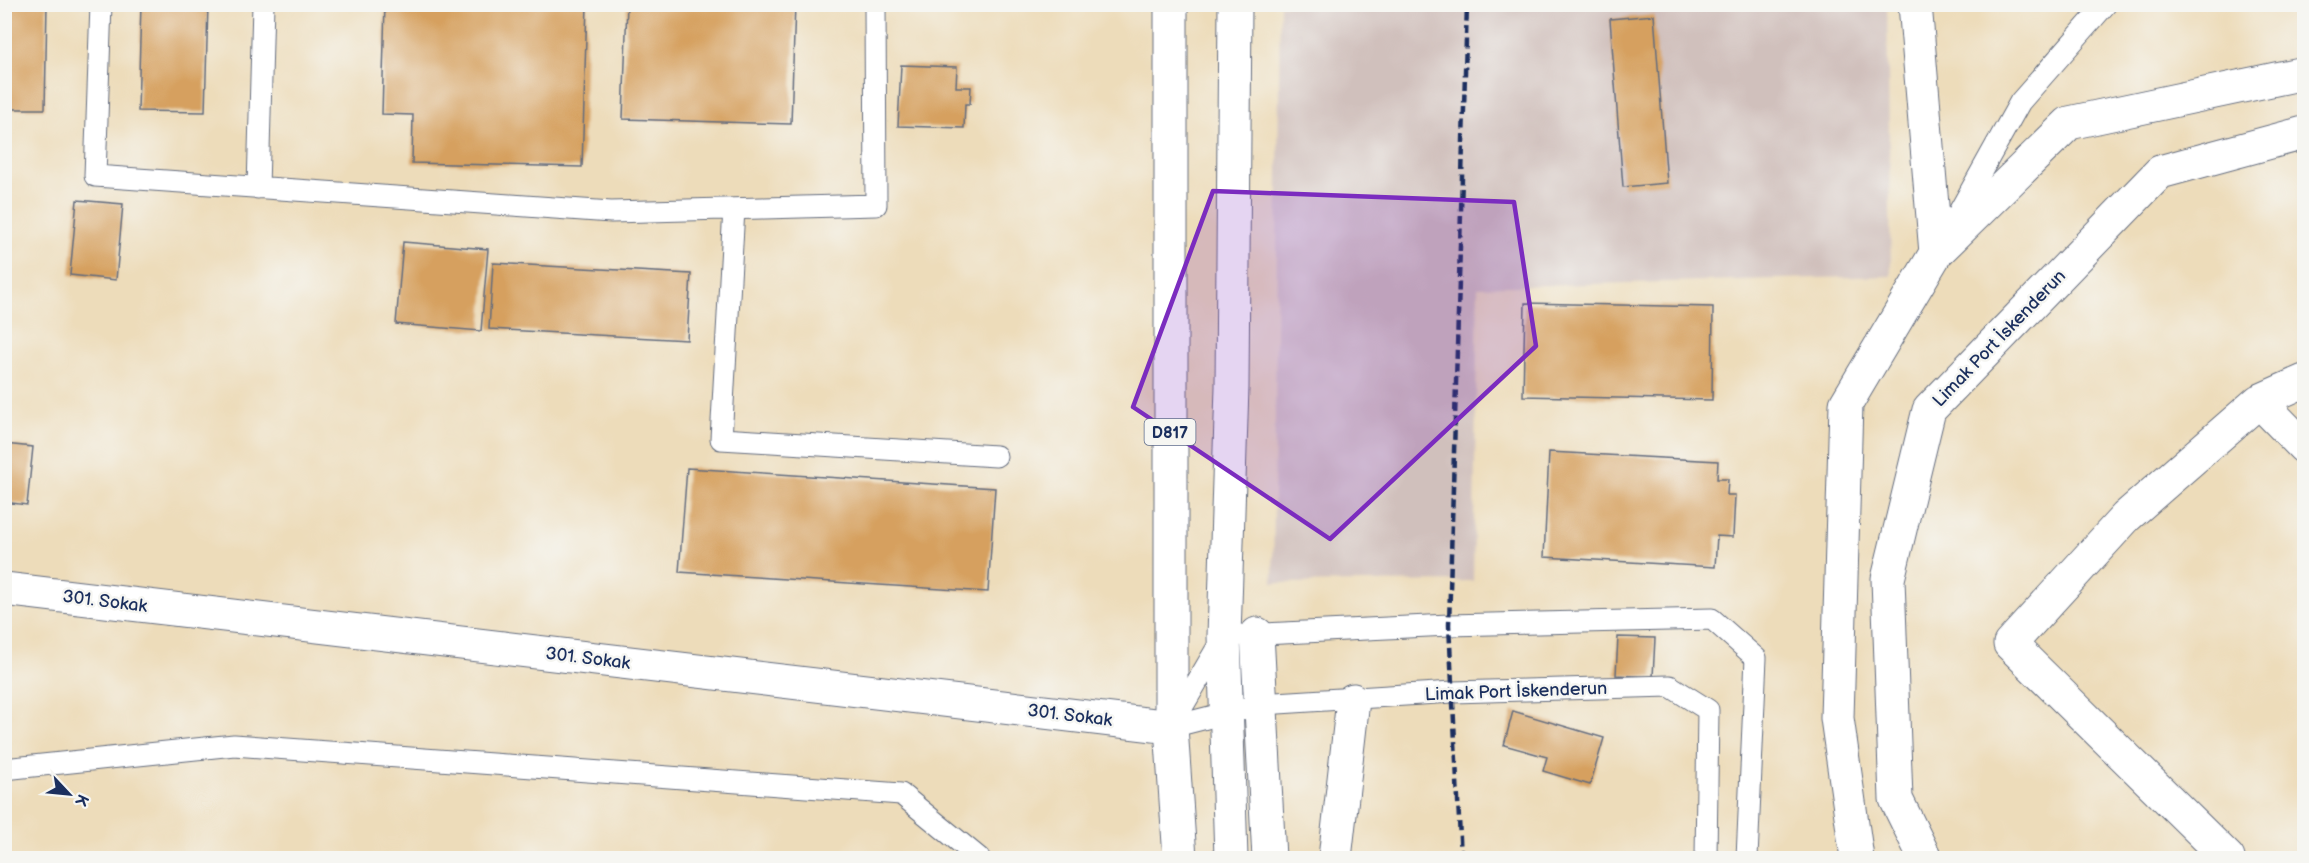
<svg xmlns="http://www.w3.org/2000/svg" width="2309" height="863" font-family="'Balsamiq Sans',sans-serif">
<rect width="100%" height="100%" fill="#f6f6f2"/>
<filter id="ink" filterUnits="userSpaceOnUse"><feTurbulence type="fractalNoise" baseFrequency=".0167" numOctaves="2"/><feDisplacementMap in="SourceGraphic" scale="12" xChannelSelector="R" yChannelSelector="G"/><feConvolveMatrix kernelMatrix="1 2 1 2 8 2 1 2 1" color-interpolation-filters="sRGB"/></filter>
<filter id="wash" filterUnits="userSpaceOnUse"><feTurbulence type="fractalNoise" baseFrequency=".008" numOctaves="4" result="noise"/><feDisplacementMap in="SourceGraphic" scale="24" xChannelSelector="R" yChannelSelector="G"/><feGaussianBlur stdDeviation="1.35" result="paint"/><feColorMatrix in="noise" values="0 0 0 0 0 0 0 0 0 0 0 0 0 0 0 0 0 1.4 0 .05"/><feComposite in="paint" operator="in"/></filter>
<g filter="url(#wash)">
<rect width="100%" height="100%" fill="#eddcba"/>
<path fill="#d0c0bc" d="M1280,5h607l4,271 -413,11 -5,294 -200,2z"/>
<g id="blocks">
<path fill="#d6a05e" d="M4,4h43l-2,105h-41z
M141,4h67l-3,108 -67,-1z
M385,4h202l-5,163 -170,-4 1,-48 -31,-1z
M627,4h168l-4,120 -168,-5z
M1654,15l13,168 -44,4 -13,-168z
M901,65l56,2 -1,20h15l-1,17h-5l-1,24 -66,-2z
M77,200l46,4 -7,76 -46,-5z
M403,242l85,7 -7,82 -85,-7z
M493,263l198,11 -4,66 -198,-11z
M1525,303l188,4 -1,93 -189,-4z
M4,444l29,3 -6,58 -23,-3z
M1549,452l169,9 -1,18h11l-1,16h8l-2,42 -16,-1 -2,31 -171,-10z
M687,468l308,20 -7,104 -309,-20z
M1618,637l37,1 -2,39 -37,-2z
M1513,711l91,27 -14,47 -47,-14 4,-14 -43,-12z"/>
</g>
</g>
<g filter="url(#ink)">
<use href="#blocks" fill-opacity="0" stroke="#646c7e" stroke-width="1.5"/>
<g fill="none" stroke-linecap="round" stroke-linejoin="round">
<g stroke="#646c7e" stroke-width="23">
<path id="service" d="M101,4l-6,172 516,36 265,-7 -1,-201
M258,188l5,-184
M734,209l-13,230 275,17
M1951,226l69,-124 86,-98
M1173,723l51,-87 225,-11 263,-6 44,39 -9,200
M1171,727l90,-23 192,-12 217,-6 38,24 -2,148
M4,769l230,-24 667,49 78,64"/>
</g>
<g stroke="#646c7e" stroke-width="35">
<path id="minor" d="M1257,634l12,224
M1335,858l18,-158"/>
</g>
<g stroke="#646c7e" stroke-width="35">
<path id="tertiary" d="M1936,253l133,-130 235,-50
M2304,381l-45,20 45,46
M4,589l1167,138
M1857,858l-20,-140 9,-314 90,-151 -21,-249
M1925,858l-29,-59 -8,-220 41,-169 231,-238 144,-39
M2228,858l-218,-214 116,-127 133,-116"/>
</g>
<g stroke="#646c7e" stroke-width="35">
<path id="trunk" d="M1171,4v723l9,131
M1231,858l-7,-222 8,-249 3,-383"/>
</g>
<use href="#service" stroke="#fff" stroke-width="21"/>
<use href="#minor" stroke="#fff" stroke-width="33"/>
<use href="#tertiary" stroke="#fff" stroke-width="33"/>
<use href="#trunk" stroke="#fff" stroke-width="33"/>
<path stroke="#1b2f5e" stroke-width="4.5" stroke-dasharray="9 4.5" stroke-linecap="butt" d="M1461,858l-12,-233 18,-621"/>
</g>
</g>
<path fill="#7b2cbf" fill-opacity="0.2" stroke="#7b2cbf" stroke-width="4.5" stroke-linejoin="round" d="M1213,191l301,11 22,144 -206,193 -197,-132z"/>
<g text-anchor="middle" stroke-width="5" stroke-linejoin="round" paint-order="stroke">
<rect fill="#f6f6f2" stroke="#5d6b8a" stroke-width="1.5" x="1144.5" y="419" width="51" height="26" rx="4.5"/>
<g font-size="16" font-weight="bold" fill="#1b2f5e">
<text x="1170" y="438">D817</text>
</g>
<g font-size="18" fill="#1b2f5e" stroke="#f6f6f2">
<text transform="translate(1999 338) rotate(-46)" y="6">Limak Port İskenderun</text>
<text transform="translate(105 601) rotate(7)" y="6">301. Sokak</text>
<text transform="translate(588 658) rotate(7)" y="6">301. Sokak</text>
<text transform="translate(1516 691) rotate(-2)" y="6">Limak Port İskenderun</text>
<text transform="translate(1070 715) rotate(7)" y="6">301. Sokak</text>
</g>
</g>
<rect width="2309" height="863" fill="none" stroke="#f6f6f2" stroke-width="24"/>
<g transform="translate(69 794) rotate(116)" stroke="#f6f6f2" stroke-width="4.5" paint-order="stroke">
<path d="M0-4.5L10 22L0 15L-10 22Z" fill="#1b2f5e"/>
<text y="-9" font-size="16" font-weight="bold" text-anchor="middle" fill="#1b2f5e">K</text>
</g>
</svg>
